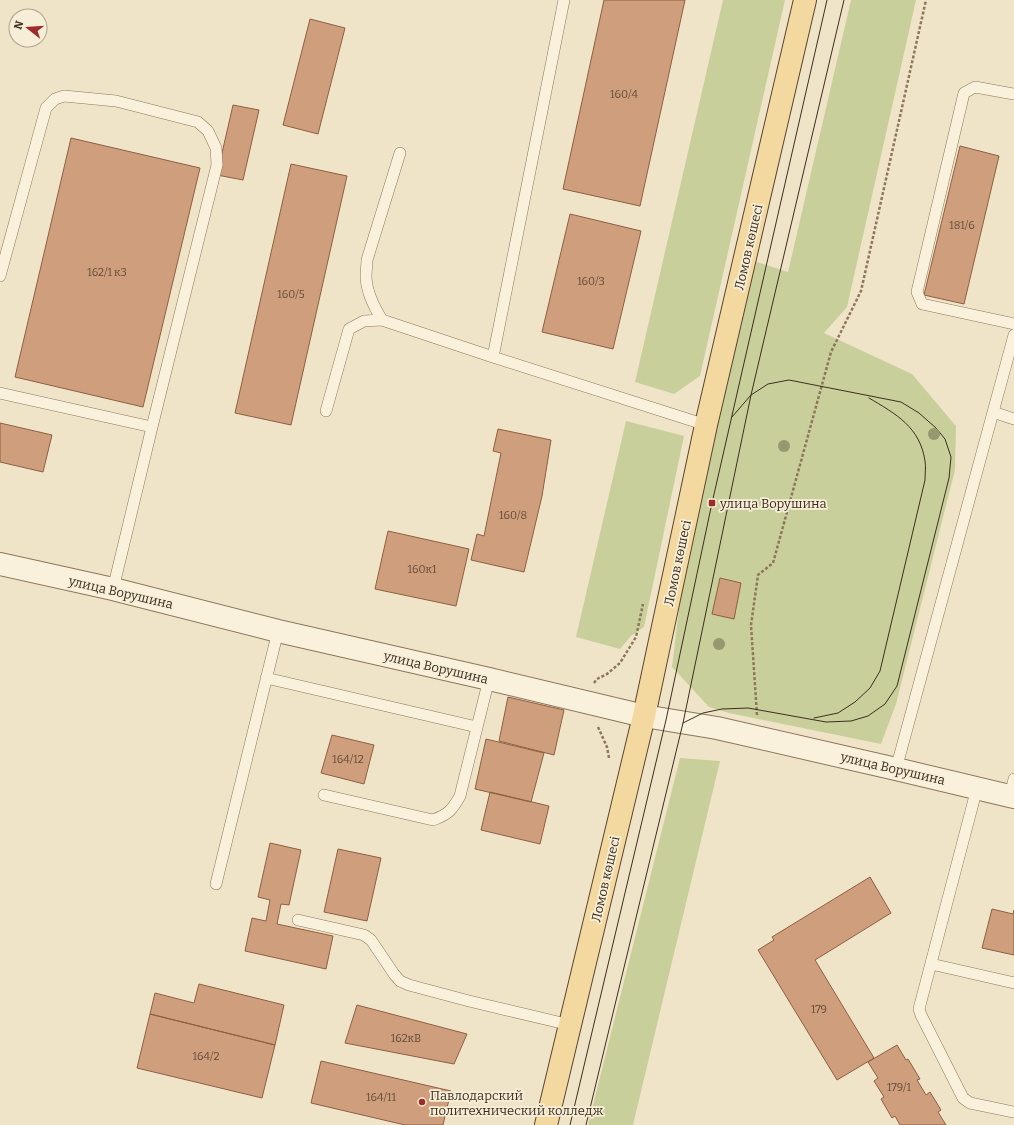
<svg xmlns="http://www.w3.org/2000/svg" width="1014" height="1125" font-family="Bitter,serif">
<rect width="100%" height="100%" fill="#f0e4c8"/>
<path fill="#c9cf9b" d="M723,0h62l-85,376 -26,18 -39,-12z
M851,0h65l-69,307 -23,26 88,41 44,52 -1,44 -59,234 -15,40 -152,-31 -20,-6 -37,-40 10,-83 4,-26 68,-297 34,11z
M626,421l58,15 -40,191 -13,9 -11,13 -44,-12z
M680,758l40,3 -87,364h-45z"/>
<path fill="#cf9f7d" stroke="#8d5f41" d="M604,0h81l-45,206 -77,-17z
M310,19l35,9 -27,106 -35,-9z
M233,105l26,5 -16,70 -26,-5z
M71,138l129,30 -57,239 -128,-30z
M960,146l39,10 -35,148 -40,-9z
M291,164l56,12 -56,249 -56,-12z
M570,214l71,17 -28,118 -71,-17z
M0,423l52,12 -9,37 -43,-10z
M498,429l53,11 -9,56 -18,76 -53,-12 6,-26 7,2 17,-83 -8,-2z
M388,531l81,18 -13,57 -81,-17z
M720,578l21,5 -7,36 -22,-5z
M508,697l56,13 -10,45 -55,-14z
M332,735l42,10 -10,39 -43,-11z
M486,739l58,14 -13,49 -56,-13z
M490,792l59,14 -9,38 -59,-14z
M270,843l31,7 -12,55 -8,-1 -4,20 56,12 -7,33 -81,-18 7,-33 14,3 4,-21 -12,-3z
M338,849l43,9 -14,63 -43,-9z
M870,877l21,36 -76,47 59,98 -37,22 -79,-130 16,-10 -2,-3z
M992,909l21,5 1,-4v45l-32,-7z
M199,984l85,21 -9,40 -125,-31 5,-21 39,10z
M357,1005l110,29 -13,30 -109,-21z
M150,1014l125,31 -13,53 -125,-30z
M897,1045l9,15 2,-1 12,20 -3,1 9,15 4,-3 11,18 -3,2 8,13h-46l-5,-9 -3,2 -11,-19 3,-2 -10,-16 4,-3 -10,-16z
M321,1061l130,30 -8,34h-38l-94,-22z"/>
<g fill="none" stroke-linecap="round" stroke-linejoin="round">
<g stroke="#8d765c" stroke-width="12">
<path id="service" d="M1014,94l-39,-7 -11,6 -47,199 5,12 92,20
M0,276l46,-168 9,-9 9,-3 52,5 82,21 10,9 8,17 1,17 -65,262 -152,-34
M382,320c-8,-13 -16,-28 -16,-44 0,-5 1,-11 1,-16l33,-107
M493,357l71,-357
M326,411l23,-82 15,-8 18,-1 111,37 213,68
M993,412l21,7
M113,589l39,-162
M266,678l211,49
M896,769l118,-434
M977,788l-58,221 2,6 42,83 7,5 44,9
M324,795l109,25c16,-6 19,-10 27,-24l29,-117
M1010,796l4,-17
M216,884l62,-253
M298,920l66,15 7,5 23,34 6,7 9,4 60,16 101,24
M931,964l83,19"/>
</g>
<g stroke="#8d765c" stroke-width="24">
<path id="tertiary" d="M0,564l113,25 165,42 211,48 155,37 73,12 179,41 118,28"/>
</g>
<g stroke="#5b4430" stroke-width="24">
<path id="primary" d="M546,1125l98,-409 62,-291 99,-425"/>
</g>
<path stroke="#8d765c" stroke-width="2.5" stroke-dasharray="3 2" stroke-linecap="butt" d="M594,683l3,-4 10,-5 13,-11 16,-26 7,-33
M757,715l-6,-90 7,-50 15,-12 58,-211 30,-61 65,-291
M598,727l9,20 2,11"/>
<use href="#service" stroke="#faf1dc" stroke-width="11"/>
<use href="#tertiary" stroke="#faf1dc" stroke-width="22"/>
<use href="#primary" stroke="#f3d9a0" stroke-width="22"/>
<path stroke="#3d2e20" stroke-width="1" d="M814,718l24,-5 17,-11 15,-14 10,-17 45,-191c0,-7 1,-13 0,-19 -5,-34 -29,-47 -56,-63
M683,723l20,-10 19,-4 26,-1 78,14 25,-1 17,-5 17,-12 12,-18 52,-208 2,-21 -6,-18 -9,-11 -17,-15 -18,-11 -112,-22 -21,4 -17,11 -19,22
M570,1125l96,-405 46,-217 115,-503
M586,1125l97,-402 68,-328 93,-395"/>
</g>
<g fill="#96986f">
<circle cx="934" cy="434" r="6"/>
<circle cx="784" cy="446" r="6"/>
<circle cx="719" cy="644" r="6"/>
</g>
<g fill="#9e2a2b" stroke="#f7eed8" stroke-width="1.5">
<rect x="708" y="499" width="8" height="8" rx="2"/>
<circle cx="422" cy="1102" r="4"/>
</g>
<g text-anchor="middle" stroke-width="3.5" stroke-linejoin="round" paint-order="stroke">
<g font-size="11" fill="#624a37">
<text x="624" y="98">160/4</text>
<text x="962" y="229">181/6</text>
<text x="107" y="276">162/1 к3</text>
<text x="591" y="285">160/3</text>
<text x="291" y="298">160/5</text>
<text x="513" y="519">160/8</text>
<text x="422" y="573">160к1</text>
<text x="348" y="763">164/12</text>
<text x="819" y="1013">179</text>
<text x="406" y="1042">162кВ</text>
<text x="206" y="1060">164/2</text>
<text x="899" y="1091">179/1</text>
<text x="381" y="1101">164/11</text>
</g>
<g font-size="13" fill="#3d2e20" stroke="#f7eed8">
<text transform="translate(748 247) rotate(-77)" y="5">Ломов көшесі</text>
<text transform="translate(677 563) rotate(-78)" y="5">Ломов көшесі</text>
<text transform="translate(121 592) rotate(13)" y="5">улица Ворушина</text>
<text transform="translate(436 667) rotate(13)" y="5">улица Ворушина</text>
<text transform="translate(893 768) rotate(13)" y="5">улица Ворушина</text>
<text transform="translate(605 879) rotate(-77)" y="5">Ломов көшесі</text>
</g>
<g font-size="13" fill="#3d2e20" stroke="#f7eed8" text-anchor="start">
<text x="720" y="508">улица Ворушина</text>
<text x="430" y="1100">Павлодарский<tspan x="430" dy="15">политехнический колледж</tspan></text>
</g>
</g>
<g transform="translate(28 28) rotate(287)"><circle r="19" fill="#f7eed8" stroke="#ada18e"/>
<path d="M0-3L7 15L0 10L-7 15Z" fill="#9e2a2b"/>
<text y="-6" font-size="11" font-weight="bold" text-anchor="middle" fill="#3d2e20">N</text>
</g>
</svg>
